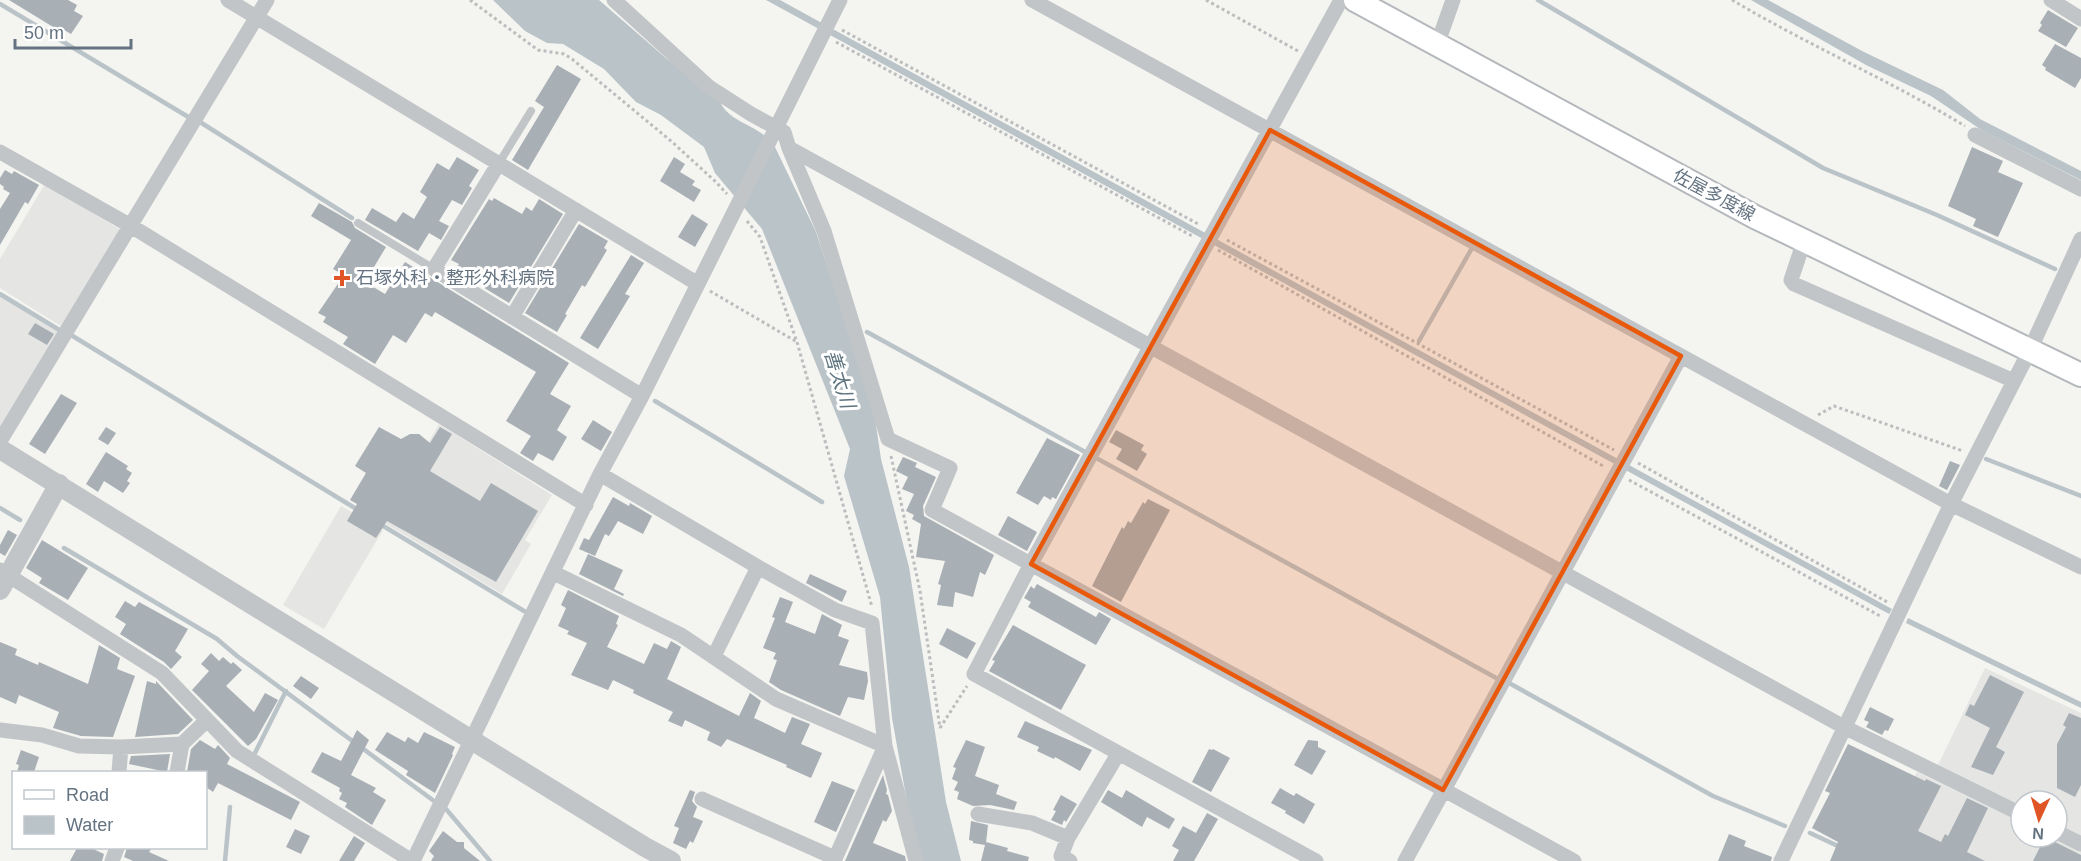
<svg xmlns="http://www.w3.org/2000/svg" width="2081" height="861" font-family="Arial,'Noto Sans JP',sans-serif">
<rect width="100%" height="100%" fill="#f4f4f0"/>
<path fill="#e5e6e4" d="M45,184l76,46 -57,98 -64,-40v-29z
M0,294l61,37 -61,102z
M439,424l113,71 -27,45 6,4 -29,50 -119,-72z
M341,506l42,24 -59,99 -41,-24z
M1985,668l96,45v126l-24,-12v-26h-36v7l-83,-43z
M1917,772l104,50v15h31l29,14v10h-223l37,-47z"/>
<path fill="#b9c3c8" d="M493,0h106l68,59 51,37c6,23 29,26 46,39 3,3 7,7 10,10l42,87 57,173 8,54 28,108 37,235 15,59h-40l-12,-48 -17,-95 -12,-121 -36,-121 6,-27 -88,-220 -47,-56 -11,-26 -43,-32 -25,-13 -32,-33 -41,-25 -16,-1 -22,-12z
M766,0h14l40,22 1072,587 -3,5z
M1751,0h17l96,52 79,38 37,29 101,52v9l-98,-49 -52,-35 -65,-31z
M1908,618l173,84v6l-175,-85z"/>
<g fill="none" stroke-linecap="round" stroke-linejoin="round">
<path stroke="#b9c3c8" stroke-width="4.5" d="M1538,0l285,168 114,47 118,54
M0,4l190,114
M200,122l152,96
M0,294l61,37
M867,332l220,121
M71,335l287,175
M1419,341l53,-93
M655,401l167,101
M1098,459l400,220
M1986,459l95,37
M0,508l20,12
M380,524l144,87
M64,548l153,91 20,17 197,145
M1509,683l204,113 72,30
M255,753l31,-62
M446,809l44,52
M1810,833l30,14
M225,861l5,-54"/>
</g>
<path fill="#a8afb5" d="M9,0h59l9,5 -3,6 9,5 -12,18 -12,-7 -1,3z
M2048,10l30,18 -12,19 -28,-16 4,-6 -2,-2z
M2055,44l26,14v20l-6,10 -30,-18 1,-2 -4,-3z
M557,65l24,14 -53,91 -16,-10 32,-53 -9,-6z
M1972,147l31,14 -5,11 25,11 -25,54 -25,-11 3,-7 -28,-13z
M457,157l22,13 -10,16 3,2 -10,17 -10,-5 -13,21 10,5 -8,14 -12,-7 -11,18 -53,-31 7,-12 24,14 7,-10 11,7 13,-22 -7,-5 17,-29 12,7z
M674,157l11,7 -5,8 15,9 -3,4 9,5 -7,12 -34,-21z
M5,170l7,4 2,-3 25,14 -11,19 -3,-2 -25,43v-36l10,-16 -7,-4 1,-2 -4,-3v-6z
M494,198l28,16 4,-7 6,4 7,-12 24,15 -54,89 -54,-33 4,-6 -8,-4 38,-61 3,2z
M319,203l33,19 3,6 31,19 -21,35 20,12 20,-32 164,101 -19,31 21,12 -14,24 10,7 -14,24 -15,-8 -5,8 -13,-8 11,-17 -25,-15 30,-49 -101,-60 -3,5 -7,-4 -19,30 -13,-8 -18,29 -32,-20 5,-7 -25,-15 3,-5 -8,-4 26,-38 -11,-6 18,-29 -40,-24z
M692,214l16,10 -13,23 -17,-10z
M579,224l29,17 -4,7 3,2 -22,37 -3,-2 -17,29 2,1 -10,17 -32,-19z
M631,255l13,8 -19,31 5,2 -32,53 -18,-11z
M35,323l19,11 -7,11 -19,-11z
M61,394l16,9 -32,51 -16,-10z
M593,420l19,12 -11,19 -20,-12z
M106,427l10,6 -8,12 -10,-6z
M379,427l22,12 9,-5h9l11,9 10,-16 12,7 -22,37 50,30 11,-18 47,28 -42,71 -109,-61 -11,17 -29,-17 10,-17 -7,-4 16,-27 -11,-7z
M1116,430l28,15 -3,5 6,4 -10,17 -21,-12 6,-10 -13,-7z
M1047,438l33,17 -24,44 -4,-2 -1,3 -7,-4 -6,9 -22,-12z
M106,452l22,14 -2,3 6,4 -5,8 3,2 -7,10 -19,-12 -6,11 -12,-8z
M903,457l14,6 -2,4 21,10 -13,29 1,10 70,39 -9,20 -5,-3 -7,25 -18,-5 -2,15 -16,-2 4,-20 -3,-1 7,-23 -29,-4 5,-33 -9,-5 2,-4 -8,-4 8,-17 -12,-5 6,-12 -12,-6z
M1950,461l10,4 -13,25 -8,-4z
M613,497l16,9 1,-3 22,13 -9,18 -25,-13 -9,15 -4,-2 -10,22 -16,-7 5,-11 5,2z
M1148,499l22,11 -49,92 -29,-16 30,-59 2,2 4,-8 3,2 12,-21 2,2z
M1008,516l29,16 -10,19 -29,-16z
M8,530l9,5 -12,21 -5,-3v-8z
M42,540l46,28 -20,32 -29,-17 3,-5 -16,-10z
M588,554l35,16 -9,19 10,5 -1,2 -44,-22z
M810,574l37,17 -5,11 -36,-19z
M1037,584l59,33 3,-5 12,7 -15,26 -68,-38 3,-5 -7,-4 7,-12 3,3z
M568,590l51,26 -3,8 2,1 -11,22 37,17 10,-21 13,6 4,-8 10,6 -14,32 72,37 11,-23 11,8 -7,17 31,15 7,-16 18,7 -9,20 21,9 -11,25 -25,-11 1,-2 -60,-26 -6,8 -14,-7 3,-8 -2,-1 -23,-11 -3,7 -14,-6 5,-9 -40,-19 1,-3 -21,-10 -5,10 -37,-15 16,-32 -20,-9 2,-3 -11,-5 8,-18 -5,-3z
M780,597l13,5 -8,20 -13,-5z
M125,601l10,6 4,-5 49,27 -13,22 7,6 -11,12 -7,-7 -44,-28 6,-10 -11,-7z
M822,614l20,11 -4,11 11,4 -10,25 28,7 1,9 -4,19 -16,-3 -8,19 -59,-26 -12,-8 8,-22 -4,-1 3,-6 -13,-5 12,-30 40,16z
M1013,625l73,40 -25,45 -72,-39 6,-10 -3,-1z
M947,628l29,15 -9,16 -28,-15z
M0,642l17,7 -2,6 23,10 1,-3 49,22 11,-39 21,13 -3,11 18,7 -22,61 -32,-1 -28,-8 6,-16 -40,-17 -3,9 -16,-7z
M211,653l8,8 4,-4 8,7 2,-2 9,8 -16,16 28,26 11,-19 13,7 -22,39 -8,7 -56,-56 17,-19 -8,-7z
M1990,675l34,17 -28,55 9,5 -12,23 -22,-8 19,-39 -25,-13 5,-11 4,2z
M301,676l18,12 -8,11 -18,-13z
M147,681l9,3v-3l37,39 -15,14 -43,3z
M1870,707l24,12 -6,12 -3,-1 -3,5 -16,-8 3,-5 -5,-2z
M2069,713l12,5v67l-6,12 -18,-9v-44l9,-17 -3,-2z
M1025,721l67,29 -12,21 -25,-14 -1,2 -17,-8 2,-4 -22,-10z
M357,730l12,10 -18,35 25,13 -3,4 13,8 -14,25 -27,-18 2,-4 -8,-4 3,-6 -3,-2 1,-3 -29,-16 11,-20 19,9z
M387,732l18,10 3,-5 10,6 6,-11 31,15 -3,7 1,1 -18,38 -29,-18 2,-4 -33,-21z
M200,740l15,9 3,-4 12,13 -3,6 73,38 -9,18 -73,-37 -5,9 -7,-5v-15h-19l4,-23z
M966,740l19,7 -10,29 24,9 -3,9 21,8 -3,8 -24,-5 -17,1 -16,-7 2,-7 -5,-2 4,-8 -6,-3 4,-11 -3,-1z
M1308,740l10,1v6l8,4 -14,24 -18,-10z
M1848,744l77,37 1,-2 15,7 -23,45 23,11 4,-8 3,2 19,-38 21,10 -21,44 18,9h-155l8,-19 -26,-14 18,-35 -5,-2z
M1209,749l3,1 1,-1 17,9 -19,34 -19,-10z
M21,750l18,7 -5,15h-17l2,-7 -3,-1z
M170,754l-3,18 -38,-8 2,-8z
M883,775l4,15 -1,4 2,1 4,16 -6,11 -3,-2 -10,23 32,13 1,5h-61z
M832,781l23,9 -19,42 -22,-10z
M1280,788l14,8 2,-3 19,11 -11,20 -19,-11 1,-2 -15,-8z
M690,790l5,2 -3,9 5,6 -4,10 10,4 -10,22 -3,-2 -4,8 -13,-6 6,-15 -5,-2z
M1108,790l14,8 4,-8 49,29 -6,10 -22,-12 -5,10 -41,-25z
M1061,795l16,9 -11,18 -2,-2 -2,5 -11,-5 5,-9 -3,-1z
M1207,813l11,6 -24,42h-21l6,-11 -7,-4 11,-20 13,7z
M971,821l17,4 -2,18v-1l22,6 -1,3 22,6 -1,4h-47l4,-16 -12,-2v-2l-4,-1z
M295,829l15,7 -9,18 -15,-7z
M443,831l14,11h7v6l16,13h-49l3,-5 -5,-5z
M1729,834l17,7 -2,5 28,11 -1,4h-53z
M354,836l11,7 -11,18h-15z
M2045,837l36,18v6h-48z
M77,848h14l13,6 -2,7h-32z
M127,848h25l-3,4 20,9h-36l-9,-4z"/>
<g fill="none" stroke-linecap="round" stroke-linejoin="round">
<g stroke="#b4b8bc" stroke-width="26">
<path id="secondary" d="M1355,0l400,217 326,158"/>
</g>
<path stroke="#bbbdbf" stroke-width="3" stroke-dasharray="3 3" stroke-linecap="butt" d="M470,0l68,50 26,4 8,5 99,82 45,41 11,12
M1206,0l92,51
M1732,0c76,45 157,80 233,126
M842,30l358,195
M836,42l358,195
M747,221l13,16 37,105 75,265
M1227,240l387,210
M1218,250l387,217
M710,291l87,51
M1818,415l16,-9 129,45
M891,456l29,135 20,137
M1638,463l251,140
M1629,480l253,137
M940,728l27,-42"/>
<path stroke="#c2c5c8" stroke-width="8" d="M499,163l32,-52
M358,223l76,46"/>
<path stroke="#c2c5c8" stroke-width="15" d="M228,0l470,284
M614,0l95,87 42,27 33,18 5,16 35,83 64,208 62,29 -18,42 642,351
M1032,0l919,504 130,63
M2051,0l30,19
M1437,45l16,-45
M1975,135l106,54
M789,148l1055,579 177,87
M0,152l131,74 455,279
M499,163l-65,106 208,127
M1804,241l-13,39 3,4 220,97
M512,317l64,-107
M0,441l267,-441
M600,474l158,93 -44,89
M758,567l77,43 37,13 13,123 31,115
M0,570l162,103 75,78 175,110
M554,573l127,62 95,64 109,47 -51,115
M0,730l42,5 37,11 42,1 61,-3 24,-23
M119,772l2,-25
M177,772l5,-28
M702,799l133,59
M978,814l54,9 36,15
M2057,832l24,12
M112,861l5,-13
M413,861l187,-387 42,-78 198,-396
M1070,861l-9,-5 7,-18 50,-84
M1316,861l-342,-187 57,-110 310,-564
M1405,861l276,-505
M1781,861l170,-357 78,-152 52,-113"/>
<path stroke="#c2c5c8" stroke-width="20" d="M0,449l645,398 26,14
M0,590l59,-106"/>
<use href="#secondary" stroke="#fff" stroke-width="22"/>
</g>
<path fill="#e8590c" fill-opacity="0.2" stroke="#e8590c" stroke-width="4.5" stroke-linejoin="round" d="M1270,130l411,226 -238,434 -412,-226z"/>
<path fill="#e05525" stroke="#fff" stroke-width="2" d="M339 269h6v6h6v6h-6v6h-6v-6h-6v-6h6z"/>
<g text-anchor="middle" stroke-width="6" stroke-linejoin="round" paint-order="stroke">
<g font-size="18" fill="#647381" stroke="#fff">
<text transform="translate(1714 195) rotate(28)" y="6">佐屋多度線</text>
</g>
<g font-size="18" fill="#647381" stroke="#fff" text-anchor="start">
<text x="356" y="284">石塚外科・整形外科病院</text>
</g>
<g font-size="20" font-style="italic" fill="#5f757f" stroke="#fff">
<text transform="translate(840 379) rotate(73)" y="7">善太川</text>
</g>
</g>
<rect x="12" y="771" width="195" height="78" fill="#ffffff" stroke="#c1c7cd" stroke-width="1.5"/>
<rect x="24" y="790" width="30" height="9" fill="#ffffff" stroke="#c1c7cd" stroke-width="1.5"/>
<text x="66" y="801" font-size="18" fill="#647381">Road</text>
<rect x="24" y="816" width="30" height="18" fill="#b9c3c8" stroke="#c1c7cd" stroke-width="1.5"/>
<text x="66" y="831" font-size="18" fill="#647381">Water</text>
<g transform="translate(2039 819) rotate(184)"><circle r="28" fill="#ffffff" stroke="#c1c7cd" stroke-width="1.5"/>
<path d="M0-4.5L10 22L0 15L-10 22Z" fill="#e05525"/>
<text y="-9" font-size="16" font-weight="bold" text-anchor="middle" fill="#647381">N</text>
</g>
<path d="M15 39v9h116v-9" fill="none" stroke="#647381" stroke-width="3"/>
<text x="24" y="39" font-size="18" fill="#647381" stroke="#ffffff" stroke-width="4.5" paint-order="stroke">50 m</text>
</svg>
